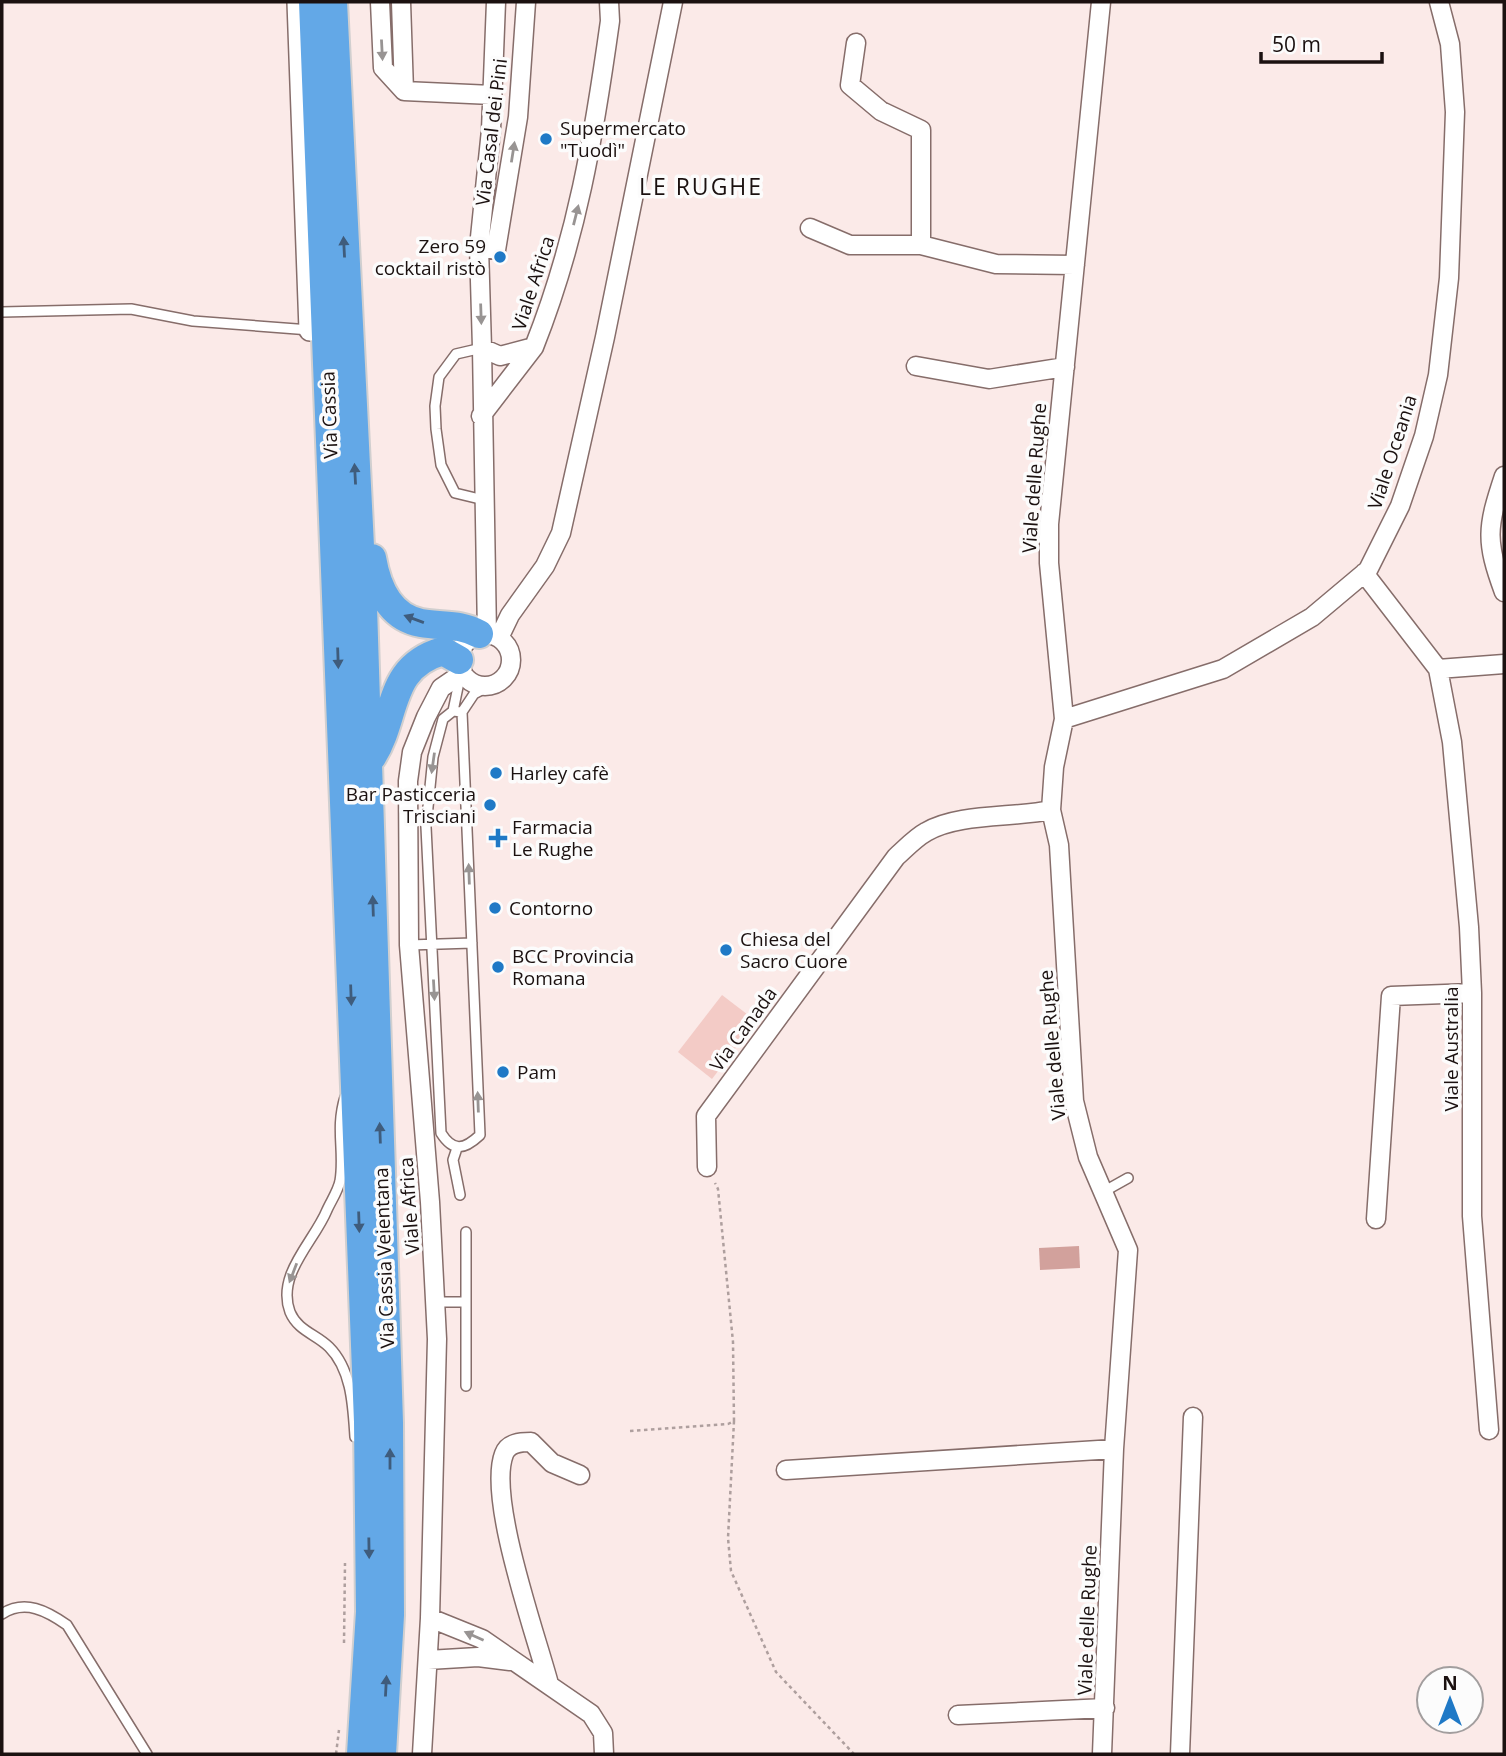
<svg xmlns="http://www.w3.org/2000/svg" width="1506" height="1756" font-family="'Open Sans',sans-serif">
<rect width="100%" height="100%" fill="#fbeae8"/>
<path fill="#f3cbc6" d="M722,995l34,26 -44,58 -34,-27z"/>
<path fill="#d2a19c" d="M1079,1246l1,22 -40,2 -1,-22z"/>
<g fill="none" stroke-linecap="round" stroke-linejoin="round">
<g stroke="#866d6a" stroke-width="12">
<path id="service" d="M2,312l129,-3 62,12 117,9
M482,348l-26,6 -17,23 -4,29 1,23 5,36 14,28 29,7
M453,711l6,-29 6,-3
M462,712l-9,-1 -10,8 -10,38 -7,70 15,306c12,19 23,17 39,2l-18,-423 12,-18 17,-9
M409,945l63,-2
M345,1097c-10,32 0,55 -5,84 -2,10 -9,20 -13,29 -13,32 -51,64 -37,102 8,19 26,22 39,35 23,23 24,60 26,90
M457,1148l-4,12 7,35
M1103,1192l25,-14
M466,1232v154
M436,1302h30
M2,1614c23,-15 45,-3 65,11l80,129"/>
</g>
<g stroke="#866d6a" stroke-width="21">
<path id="minor" d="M380,2l3,66 21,23 88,4
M401,2l3,89
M496,2l-5,128 -12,117 3,101 18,8 34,-9c43,-108 60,-211 76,-326l-1,-19
M1101,2l-52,522v39l15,156 -10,48 -3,43 8,35 15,256 14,56 40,93 -14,199 -12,305
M856,43l-6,42 31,26 40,19v115
M810,228l40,17h71l75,19 79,1
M479,247l17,3 22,-133 8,-115
M482,348l5,286
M916,366l73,13 76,-12
M481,416l53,-69
M1504,476c-17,51 -19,65 0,116
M1364,573l74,96 14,73 17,185 3,66v223l17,214
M459 660a26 26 0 1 1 52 0a26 26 0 1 1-52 0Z
M499,638l11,-23 35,-49 16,-33 44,-196 68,-335
M1438,669l66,-5
M1064,719l159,-50 89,-52 56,-47 32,-64 24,-70 14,-61 11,-97 6,-166 -5,-68 -11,-42
M707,1167l-1,-51 190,-259c9,-8 19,-19 30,-25 32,-19 87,-14 125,-22
M1376,1219l15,-223 81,-3
M786,1470l328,-21
M430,1618l52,21 109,75 12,19 1,21
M428,1660l50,-3 32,4
M549,1684c-13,-49 -62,-186 -45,-230 4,-11 16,-12 27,-12l21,21 28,12
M958,1715l147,-7
M422,1754l8,-136 7,-279 -7,-137 -21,-257 -1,-164 4,-29 14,-35 15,-29 22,-15
M1180,1754l13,-337"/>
</g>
<g stroke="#866d6a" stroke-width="24">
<path id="tertiary" d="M298,2l12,328"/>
</g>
<g stroke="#d1cfcf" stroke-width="32">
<path id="trunk" d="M313,2l55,1420 2,190 -9,142
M333,2l30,605 26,816 1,192 -8,139
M372,558c5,29 17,59 49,65 22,4 38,0 58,11
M372,757c26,-41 14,-90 71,-106l16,9"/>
</g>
<path stroke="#ae9f9e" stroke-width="2.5" stroke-dasharray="3.5 3.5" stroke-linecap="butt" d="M734,1421l-6,117 3,33 45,101 78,82
M630,1431l98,-7 6,-3 -1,-79 -15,-153 -3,-6
M344,1643l1,-80
M336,1754l3,-24"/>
<use href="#service" stroke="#fff" stroke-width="9"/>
<use href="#minor" stroke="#fff" stroke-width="18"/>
<use href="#tertiary" stroke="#fff" stroke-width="21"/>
<use href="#trunk" stroke="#63a8e7" stroke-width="28"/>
</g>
<defs><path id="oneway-solid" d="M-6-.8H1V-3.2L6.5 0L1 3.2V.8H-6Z" transform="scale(1.75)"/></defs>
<g fill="#989493">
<use href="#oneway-solid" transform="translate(382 50) rotate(87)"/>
<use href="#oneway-solid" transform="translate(513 152) rotate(-81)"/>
<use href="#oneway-solid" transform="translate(576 215) rotate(-76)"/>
<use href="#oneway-solid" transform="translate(481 314) rotate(88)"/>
<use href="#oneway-solid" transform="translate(433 763) rotate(98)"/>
<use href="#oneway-solid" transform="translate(469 874) rotate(-92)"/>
<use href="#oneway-solid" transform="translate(434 990) rotate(87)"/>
<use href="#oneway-solid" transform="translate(478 1102) rotate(-92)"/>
<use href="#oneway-solid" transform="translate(293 1273) rotate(111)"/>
<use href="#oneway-solid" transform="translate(474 1636) rotate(-156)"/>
</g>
<g fill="#3f5c7c">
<use href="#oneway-solid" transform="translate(344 247) rotate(-93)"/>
<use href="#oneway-solid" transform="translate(355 474) rotate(-93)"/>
<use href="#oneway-solid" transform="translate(414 619) rotate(-160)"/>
<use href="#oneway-solid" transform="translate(338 658) rotate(88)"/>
<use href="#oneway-solid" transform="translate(373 906) rotate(-92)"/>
<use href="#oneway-solid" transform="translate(351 995) rotate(88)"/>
<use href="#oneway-solid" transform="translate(380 1133) rotate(-92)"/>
<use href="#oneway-solid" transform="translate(359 1222) rotate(88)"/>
<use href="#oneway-solid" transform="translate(390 1459) rotate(-90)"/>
<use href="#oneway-solid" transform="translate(369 1548) rotate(89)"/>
<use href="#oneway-solid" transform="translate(386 1686) rotate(-87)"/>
</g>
<g fill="#1f79c6" stroke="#fcfcfc" stroke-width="2.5">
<circle cx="546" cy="139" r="7"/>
<circle cx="500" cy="257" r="7"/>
<circle cx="496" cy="773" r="7"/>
<circle cx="490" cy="805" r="7"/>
<path d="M494.5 827.5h7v7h7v7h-7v7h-7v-7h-7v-7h7z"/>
<circle cx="495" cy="908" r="7"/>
<circle cx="726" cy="950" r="7"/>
<circle cx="498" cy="967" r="7"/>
<circle cx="503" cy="1072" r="7"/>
</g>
<g text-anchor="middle" stroke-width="7" stroke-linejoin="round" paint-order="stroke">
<g font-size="19" fill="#1b1110" stroke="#fcfcfc" text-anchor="start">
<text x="560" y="135">Supermercato<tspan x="560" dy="22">"Tuodì"</tspan></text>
<text x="486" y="253" text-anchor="end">Zero 59<tspan x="486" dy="22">cocktail ristò</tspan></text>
<text x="510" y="780">Harley cafè</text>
<text x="476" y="801" text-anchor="end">Bar Pasticceria<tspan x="476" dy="22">Trisciani</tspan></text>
<text x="512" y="834">Farmacia<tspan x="512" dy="22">Le Rughe</tspan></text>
<text x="509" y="915">Contorno</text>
<text x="740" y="946">Chiesa del<tspan x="740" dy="22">Sacro Cuore</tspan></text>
<text x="512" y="963">BCC Provincia<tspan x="512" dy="22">Romana</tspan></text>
<text x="517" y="1079">Pam</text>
</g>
<g font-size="19" fill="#1b1110" stroke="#fcfcfc">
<text transform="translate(491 132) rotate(-83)" y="7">Via Casal dei Pini</text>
<text transform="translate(533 283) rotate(-72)" y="7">Viale Africa</text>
<text transform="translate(329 415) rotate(-92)" y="7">Via Cassia</text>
<text transform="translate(1392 452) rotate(-72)" y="7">Viale Oceania</text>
<text transform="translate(1034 478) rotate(-86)" y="7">Viale delle Rughe</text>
<text transform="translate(743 1029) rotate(-54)" y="7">Via Canada</text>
<text transform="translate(1052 1045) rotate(-95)" y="7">Viale delle Rughe</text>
<text transform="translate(1451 1049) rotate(-90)" y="7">Viale Australia</text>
<text transform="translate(409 1206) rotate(-94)" y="7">Viale Africa</text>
<text transform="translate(384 1258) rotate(-92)" y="7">Via Cassia Veientana</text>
<text transform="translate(1087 1620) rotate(-88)" y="7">Viale delle Rughe</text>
</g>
<g font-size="23" letter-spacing="2" fill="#1b1110" stroke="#fcfcfc">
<text x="701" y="195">LE RUGHE</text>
</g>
</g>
<rect width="1506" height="1756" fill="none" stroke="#1b1110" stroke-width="7"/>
<g transform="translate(1450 1700)"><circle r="33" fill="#fcfcfc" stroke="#a29e9e" stroke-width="2"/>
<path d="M0-5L12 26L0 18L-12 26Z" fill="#1f79c6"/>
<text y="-10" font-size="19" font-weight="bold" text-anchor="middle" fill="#1b1110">N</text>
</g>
<path d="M1261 52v10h121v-10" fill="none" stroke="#1b1110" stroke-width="3.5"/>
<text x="1272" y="52" font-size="21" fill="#1b1110" stroke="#fcfcfc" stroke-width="5" paint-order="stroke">50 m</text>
</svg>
